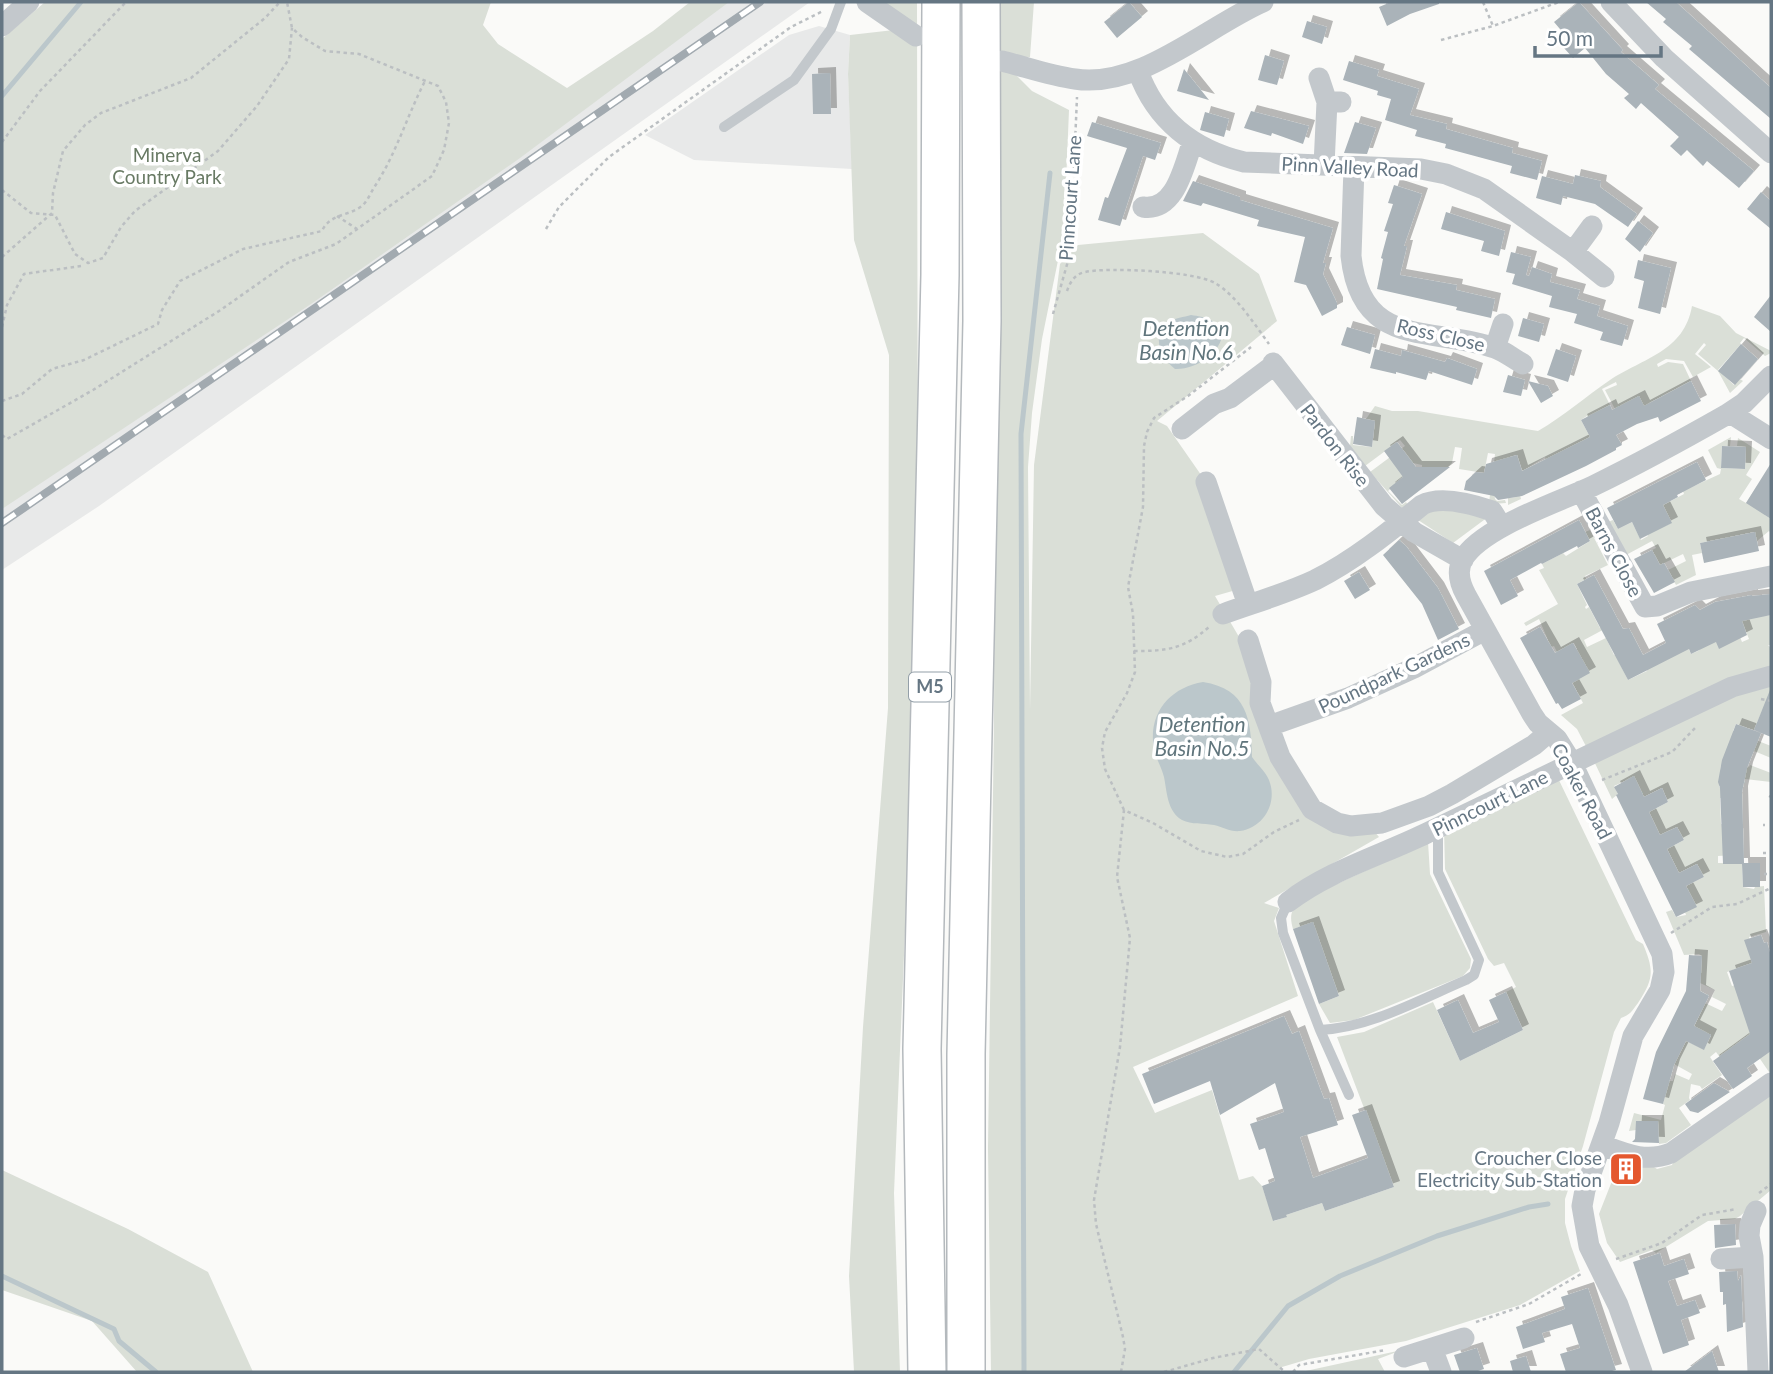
<svg xmlns="http://www.w3.org/2000/svg" width="1773" height="1374" font-family="Lato,sans-serif">
<defs>
<filter id="shadow"><feDropShadow dx="6" dy="-6" stdDeviation="0" flood-color="#0004"/></filter>
</defs>
<rect width="100%" height="100%" fill="#fafaf8"/>
<path fill="#e8e9e9" d="M707,2h103l-711,504 -97,64v-86z
M819,26l31,9 -2,39 4,95 -158,-9 -49,-25 144,-100z"/>
<path fill="#dadfd7" d="M45,2h446l-8,23 15,19 69,44 86,-57 37,-29h39l-209,156 -209,146 -309,205v-470z
M871,2h46l1,620 -24,571 6,179h-46l-5,-96 14,-249 25,-319 1,-353 -35,-115 -6,-166 2,-39 44,-5z
M996,2h38l-4,55 -28,4 30,30 37,19 -5,121 -22,108 -10,74 -4,54 2,243 4,-245 26,-201 18,-19 125,-12 56,41 18,47 -120,100 10,5 39,56 30,108 -21,6 27,46 70,167 57,16 10,12 -115,66 15,5 -5,13 24,75 -165,71 22,46 57,-23 27,90 14,-4 9,10 12,35 12,-4v-2l36,-12 3,8 69,-24 -57,-150 27,-5 69,-30 27,59 63,-31 -17,-38 10,-5 -12,-24 -10,3 -6,-7 -43,-90 -1,-41 112,-54 80,166 7,4c11,26 11,35 -5,59 -6,8 -8,12 -17,15l-7,14 -31,114 -18,53v24l6,23 9,25 -60,34 -114,36 -97,18 -27,8 -3,5h-288l-3,-224 6,-425z
M1692,306l28,10 16,17 35,18v2l-6,3 -21,-18 -4,5 1,1 -23,26 16,15 6,-6 3,2 -13,12 -12,-22 -20,-17 8,-9 -2,-2 -9,11 16,13 -18,10 -9,-16 -18,-2 -9,5 1,3 10,-5 15,2 8,17 -40,21 -6,6 -30,1 -10,-19 12,-5 -1,-3 -14,7 8,16 -7,4 9,17 -15,8 -10,-18 -6,4 9,17 -44,23 -1,-3 -21,13h-2l-5,-15 -7,2 11,42 -13,6v-7l8,-1 -24,-19 3,21 2,2 8,-1 1,3 -14,1 -3,-1 6,-49 -7,-1 -4,20 -25,-4 3,-21 -7,-1 -3,16 -4,4h-26v-2l-9,-2 -10,-13v27l-15,14 14,14 4,-3 3,5 -5,3 -34,-38 35,-26 -5,-6 -35,26 -15,-20 1,-10h2v9l19,2 3,-26 -9,-2 9,-13 17,5h26l120,20c26,-15 47,-34 72,-51 33,-22 74,-28 82,-74z
M1731,437l-1,9h-8l-1,22 24,1 1,-22 -9,-1 1,-8 22,14 -14,23 6,4 -13,20 7,4 11,-17 14,9v9l-6,11 6,4v14l-2,-2 -12,10 -3,-9 -24,5 -3,10 -2,-9 -25,5 2,10 -10,2 4,20 -20,10 -8,-15 18,-9 -3,-7 -23,11 -8,-15 4,-2 -4,-7 -26,14 -18,-33 5,-2 5,9 14,-7 9,18 7,-4 -9,-18 26,8 6,-3 -8,-18 21,-11 -1,-3 37,-17 1,-5 -4,-1 -9,-18z
M1434,507l54,10 -35,26 -38,-25z
M1590,530l18,35 -23,11 1,3 -9,5 10,21 -2,2 1,2 3,-2 11,21 11,-5 1,2 -28,15 3,7 19,-9 8,17 10,-5 -7,8 11,22 19,-9 -4,-8 39,-28 9,19 7,-3 35,-32 9,23 7,-3 -8,-20 30,-4v30h-3l3,3v25l-182,79 -12,-23 -16,-14 22,-12 -23,-44 17,-10 -3,-6 -17,9 -3,-6 -3,1 -12,-28 -13,7 -2,-3 34,-19 -19,-34 5,-2 -2,-4 21,-11 3,3 24,-15 -5,-9z
M1771,680v34l-9,-3 -8,19 -18,-6 -3,7 38,15v12l-17,-7 -9,15 4,1 1,-2 21,8v9l-26,-3 -24,-14 -2,22 23,5v5l-22,1 1,26h22l-9,31 -16,1v7h24l1,24 11,2 1,-2 9,-1 2,46 -17,5 3,26 -25,9 5,14 21,-7 18,45v47l-2,1 -11,-16 -5,-24 -15,11 -11,24 -11,-15 -6,5 12,18 -20,14 -2,-3 -9,-2 -2,14 1,2 -11,8 12,17 -25,18 -7,1 -1,-23h-22v9l-7,1 5,-18 27,7 4,-15 -2,-1 6,-23h4l2,-7 14,6 3,-6 -18,-10 12,-23 18,8 7,-13 -17,-9 11,-24 17,8 4,-7 -14,-7 3,-7 -15,-7 2,-27 -3,-2 -15,1 -18,-43 6,-2 4,7 10,-2 -1,-3 11,-6 -10,-20 18,-9 -7,-13 -18,9 -12,-24 17,-9 -7,-13 -17,8 -11,-23 19,-10 -6,-14 -18,9 -10,-20 -20,9 4,8 -6,5 -20,-42z
M1428,842l2,32 41,85 -1,9 -7,8 -109,44 -24,3 -11,-19 20,-8 -26,-73 -20,6c-4,-14 -2,-20 9,-29z
M1771,1091v99l-31,26 -5,3 -27,2 -52,32 -4,-3 -32,12 -13,-19 -8,-29 22,-56 30,7 6,4 15,-4 3,-7z
M2,1170l126,59 80,43 45,100h-116l-45,-51 -90,-31z
M1402,1350l-24,9 7,13h-84z"/>
<path fill="#bbc7cb" d="M1191,315c15,2 23,4 32,17 -2,21 -27,38 -48,37 -14,-10 -25,-34 -6,-47 6,-4 15,-5 22,-7z
M1203,682c44,7 48,37 49,75 6,9 15,15 18,26 7,22 -8,45 -30,48 -10,1 -17,-4 -26,-6 -11,-2 -22,0 -32,-5 -15,-9 -15,-28 -18,-43 -3,-12 -11,-23 -11,-36 -2,-32 20,-54 50,-59z"/>
<g fill="none" stroke-linecap="round" stroke-linejoin="round">
<path stroke="#bbc7cb" stroke-width="5" d="M2,96l79,-94
M2,1276l112,53 5,12 37,31
M1024,1372l-3,-938 29,-261
M1234,1372l54,-66 52,-30 97,-40 92,-29 19,-3"/>
</g>
<path fill="#aab3b9" filter="url(#shadow)" d="M1129,2l13,15 -25,21 -13,-16z
M1391,2h48v2l-29,10 -23,12 -8,-19z
M1579,2l44,48 -2,2 38,33 -4,4 99,82 -15,17 -32,-27 -4,5 -16,-16 -6,6 -11,-10 9,-9 -38,-34 -5,6 -12,-11 5,-4 -23,-20 -21,-26 -12,10 -9,-10 7,-6 -17,-20z
M1646,2h30l95,86v31l-82,-70 3,-3 -29,-24 3,-3z
M1307,21l20,6 -5,17 -20,-7z
M1265,55l19,6 -7,24 -19,-5z
M1349,61l30,9 -2,6 42,13 -9,26 37,9 -1,5 67,19 -1,5 30,8 -5,19 -27,-7 2,-7 -67,-18 1,-4 -31,-8 2,-6 -32,-10 6,-21 -14,-4 1,-4 -35,-11z
M1184,69l25,31 -32,-9z
M830,73l1,41h-18l-1,-40z
M1251,111l58,15 -6,18 -31,-11 -1,3 -27,-8z
M1205,112l24,7 -5,18 -24,-7z
M1092,122l69,21 -6,17 -12,-4 -23,70 -22,-6 7,-23 3,1 19,-50 -40,-12z
M1355,122l21,6 -9,26 -23,-1z
M1575,175l26,6 -1,6 37,27 -9,13 -33,-23 -32,-8 -2,9 -25,-7 6,-22 31,8z
M1193,181l47,16v3l93,28 -10,35h3l-3,11 14,29v5l-15,8 -16,-31 -12,-3 11,-45 -48,-11 2,-6 -56,-17 -2,3 -18,-5z
M1394,185l28,9 -18,52h3l-7,29 57,10 -1,5 39,9 -4,19 -35,-8 1,-3 -80,-18 6,-30 -2,-1 7,-26 -4,-1 9,-27 -5,-1z
M1761,192l10,9v28l-24,-20z
M1446,212l59,19 -6,25 -18,-5 3,-10 -43,-12z
M1638,221l15,12 -13,19 -15,-13z
M1511,252l20,5 -5,18 3,1 3,-9 20,7 -2,8 30,8 -3,9 23,7 -3,10 31,10 -6,20 -22,-6 3,-8 -29,-9 3,-9 -28,-7 3,-11 -40,-12 3,-10 -9,-2z
M1638,260l33,8 -11,46 -22,-6 6,-27 -10,-3z
M1771,295v37l-17,-15z
M1523,318l21,6 -5,18 -21,-6z
M1347,327l28,8 -5,19 -29,-9z
M1741,344l17,15 -23,26 -17,-14z
M1375,349l26,7 1,-6 43,12 2,-4 30,11 -5,16 -43,-14 -3,9 -30,-8v2l-26,-6z
M1556,349l20,7 -8,26 -21,-7z
M1508,375l17,5 -4,16 -18,-4z
M1528,381l20,5 5,10 -12,7z
M1691,381l10,20 -41,21 -2,-5 -21,7 -21,11 6,10 -6,3v2l-30,16 -64,30 -24,4 -4,-4 -30,-6 2,-9 10,-9 8,1 2,-9 31,-9 5,16 68,-34 -9,-17 29,-15 2,5 27,-14 5,10z
M1357,417l18,4 -3,26 -19,-3z
M1397,442l19,25h34l-48,37 -13,-16 14,-11 -19,-26z
M1722,446l24,1 -1,22 -24,-1z
M1697,462l9,18 -29,15 1,2 -15,8 9,18 -32,16 -8,-17 -14,7 -11,-21z
M1771,463v56l-25,-16z
M1579,520l11,21 -12,7 -1,-2 -35,18 -1,-1 -31,17 8,16 -17,9 -17,-34z
M1755,532l4,19 -55,12 -4,-20z
M1399,540l7,6 32,42 21,41 -21,11 -16,-36 -39,-49z
M1652,550l8,15 4,-2 11,19 -21,11 -20,-34z
M1359,572l11,18 -15,9 -11,-18z
M1594,575l29,54 6,-1 14,27 23,-12 -9,-19 38,-19 5,5 15,-8 37,-7v1l19,-2v21l-29,6 5,14 -28,14 -3,-7 -25,12 -2,-5 -61,31 -51,-96z
M1540,627l15,26 18,-10 17,30 -18,10 9,16 -19,10 -4,-6 -2,1 -36,-66z
M1770,690h1v47l-17,-7z
M1736,724l25,9 -14,35 -5,24 2,71h16v24h-17l-1,-23h-19l-3,-76 -2,-6 4,-22z
M1634,776l10,21 18,-9 6,14 -19,10 11,23 17,-8 7,13 -17,9 12,24 18,-9 7,13 -18,9 11,21 -21,10 -60,-122 2,-1 -4,-7z
M1313,922l26,74 -20,8 -26,-75z
M1761,935l3,8 3,-1 4,14v95l-24,17 5,8 -19,13 -20,-28 37,-27 -21,-63 23,-8 -8,-23z
M1689,955l13,1 -2,35 9,5 -15,30 17,9 -7,15 -18,-9 -12,24 -11,39 -20,-5 13,-47 30,-61z
M1506,992l17,38 -63,31 -23,-51 21,-10 15,33 26,-11 -10,-22z
M1284,1016l8,18 7,-3 25,68 5,-1 9,27 -38,12 13,41 55,-20 -16,-43 14,-5 28,77 -69,24 -3,-8 -36,12 1,2 -14,4 -11,-35 13,-5 -10,-33 -6,2 -9,-26 34,-12 -9,-29 -55,32 -10,-34 -56,23 -12,-30z
M1714,1083l16,9 -32,21 -8,-2 -5,-7z
M1636,1121h22l1,22 -27,-1 3,-3z
M1735,1224l1,21 -21,3 -1,-23z
M1660,1253l4,13 20,-7 5,15 -21,7 9,25 18,-6 5,13 -19,7 8,25 -26,9 -30,-92z
M1737,1271l1,10 3,-6 2,52 -16,5 -1,-28 -3,1v-13h-3l-1,-20z
M1588,1288l28,82 -8,2h-42l-6,-18 20,-6 -8,-24 -30,9 3,9 -22,7 -7,-22 49,-18 -4,-12z
M1477,1348l7,21 -9,3h-15l-6,-17z
M1712,1351l7,21h-35z
M1526,1356l5,16h-18l-3,-11z"/>
<g fill="none" stroke-linecap="round" stroke-linejoin="round">
<g stroke="#b4b9bd" stroke-width="40">
<path id="highway" d="M927,1372l-5,-323 18,-774 1,-273
M966,1372v-318l16,-733 -1,-319"/>
</g>
<path stroke="#bbbfc2" stroke-width="2.5" stroke-dasharray="3.5 3.5" stroke-linecap="butt" d="M1483,2l10,24
M1441,40l52,-14 66,-24
M2,142l38,-51 86,-89
M2,190l29,23 24,2 20,39 13,9 15,-5 18,-31 14,-16 83,-60 39,-45 32,-47 3,-31
M337,216l20,13
M546,229l13,-22 50,-50 182,-130 32,-16
M2,257l50,-44 1,-20 10,-42 22,-26 16,-12 90,-35 74,-60 15,-16
M1067,291c3,-9 8,-17 18,-19 23,-5 109,-1 130,11 21,12 40,42 54,61
M1053,314l15,-53 3,-24 6,-140
M2,327l5,-22 17,-31 57,-8
M2,401l20,-7 30,-25 32,-9 74,-36 4,-14 18,-29 63,-32 79,-18c8,-18 29,-15 41,-26 5,-5 8,-13 12,-19 21,-32 32,-70 50,-105
M2,435l5,4 86,-49 126,-79 70,-49 47,-18 96,-68 12,-26 5,-27 -3,-21 -8,-16 -79,-32 -34,-3 -23,-14 -10,-9 -5,-26
M1134,651c33,0 51,-2 76,-25
M1761,699l10,2
M1602,780l70,-28 25,-26
M1769,796l2,1
M1124,810l-19,-41 -3,-21 3,-16 22,-39 8,-21 -2,-58 -5,-27 15,-80 1,-61 3,-14 7,-14 34,-22 63,-49
M1763,825h2
M1763,853h3
M1764,874h3
M1671,933l41,-26 25,-3 34,-16
M1769,944l2,-1
M1759,1193l12,-9
M1616,1259l46,-16 40,-28 35,-6
M1476,1322l53,-18 52,-30
M1121,1372l4,-23 -2,-12 -27,-113 -2,-24 26,-153 10,-109 -13,-61 7,-67 29,13 48,28 26,6 16,-3 31,-22 25,-12
M1164,1372l49,-14 46,-9 26,23
M1293,1372l6,-7 87,-15"/>
<path stroke="#c3c8cc" stroke-width="10" d="M724,127l70,-47 37,-51 10,-27
M1288,902l-7,16 2,15 37,97c49,-2 101,-31 146,-50l8,-5 5,-15 -41,-88v-44
M1320,1030l29,65"/>
<path stroke="#c3c8cc" stroke-width="21" d="M867,2l49,34
M1611,2l53,56 107,95
M2,26l27,-24
M1002,61c24,6 49,15 73,18 65,10 131,-52 188,-77
M1138,71c18,50 56,79 106,91l177,7 25,5 38,15 89,63 31,25
M1319,78l8,24
M1324,165l3,-63h14
M1354,167l-3,89c10,94 81,70 144,92 9,3 19,11 28,16
M1143,207c33,5 41,-42 50,-66
M1573,252l19,-26
M1495,348l8,-24
M1273,363l111,143 30,26 49,28
M1730,413l41,26
M1182,429l32,-25 16,-6 44,-33
M1206,482l42,123
M1581,491l64,116 12,-1 34,-14 80,-16
M1223,614c30,-11 62,-20 92,-34 38,-19 74,-48 107,-75 19,-10 50,-1 70,6l10,16
M1248,640l13,42 -1,21 20,54 32,52 25,14 14,3 31,-3 47,-17 23,-12 82,-49 14,-12
M1269,726l79,-28 66,-30 71,-38
M1288,902c40,-31 94,-47 139,-69 102,-49 203,-98 305,-146l39,-11
M1602,1145c24,9 44,18 69,8l100,-70
M1756,1211l-6,14 -1,11 4,21 5,115
M1721,1259l32,-2
M1432,1348l9,24
M1404,1357l60,-19
M1642,1372l-24,-67 -29,-59 -7,-40 3,-16 24,-67 24,-87 27,-46 4,-18 -2,-18 -90,-191 -15,-24 -19,-16 -6,-9 -66,-119c-6,-11 -10,-24 -3,-36 19,-32 96,-57 130,-73 45,-22 89,-46 133,-71l18,-12 27,-27"/>
<use href="#highway" stroke="#fff" stroke-width="37"/>
<g stroke="#a2aab0" stroke-width="8">
<path id="rail" d="M2,523l758,-521"/>
</g>
<use href="#rail" stroke="#fff" stroke-width="5" stroke-dasharray="16" stroke-linecap="butt"/>
</g>
<defs>
<g id="building-square" transform="scale(1.75)"><rect x="-9" y="-9" width="18" height="18" rx="4" fill="#e4572e" stroke="#fff"/><path d="M-4-6H4V6H1V3H-1V6H-4ZM-2.5-4.3h1.7v1.8h-1.7ZM.8-4.3h1.7v1.8H.8ZM-2.5-1h1.7V.8h-1.7ZM.8-1h1.7V.8H.8Z" fill="#fff"/></g>
</defs>
<g fill-rule="evenodd">
<use href="#building-square" x="1626" y="1169"/>
</g>
<g text-anchor="middle" stroke-width="7" stroke-linejoin="round" paint-order="stroke">
<rect fill="#fff" stroke="#939fa8" stroke-width="2" x="909" y="672.5" width="42" height="29" rx="5"/>
<g font-size="18" font-weight="bold" fill="#657683">
<text x="930" y="693">M5</text>
</g>
<g font-size="19" fill="#687a64" stroke="#fff">
<text x="167" y="162">Minerva<tspan x="167" dy="22">Country Park</tspan></text>
</g>
<g font-size="19" fill="#657683" stroke="#fff">
<text transform="translate(1350 167) rotate(3)" y="7">Pinn Valley Road</text>
<text transform="translate(1070 198) rotate(-86)" y="7">Pinncourt Lane</text>
<text transform="translate(1441 335) rotate(13)" y="7">Ross Close</text>
<text transform="translate(1335 445) rotate(52)" y="7">Pardon Rise</text>
<text transform="translate(1614 552) rotate(62)" y="7">Barns Close</text>
<text transform="translate(1394 673) rotate(-25)" y="7">Poundpark Gardens</text>
<text transform="translate(1582 791) rotate(62)" y="7">Coaker Road</text>
<text transform="translate(1490 803) rotate(-26)" y="7">Pinncourt Lane</text>
</g>
<g font-size="19" fill="#657683" stroke="#fff" text-anchor="end">
<text x="1602" y="1165">Croucher Close<tspan x="1602" dy="22">Electricity Sub-Station</tspan></text>
</g>
<g font-size="21" font-style="italic" fill="#60757c" stroke="#fff">
<text x="1186" y="336">Detention<tspan x="1186" dy="24">Basin No.6</tspan></text>
<text x="1202" y="732">Detention<tspan x="1202" dy="24">Basin No.5</tspan></text>
</g>
</g>
<rect width="1773" height="1374" fill="none" stroke="#657683" stroke-width="7"/>
<path d="M1535 46v10h126v-10" fill="none" stroke="#657683" stroke-width="3.5"/>
<text x="1546" y="46" font-size="21" fill="#657683" stroke="#ffffff" stroke-width="5" paint-order="stroke">50 m</text>
</svg>
